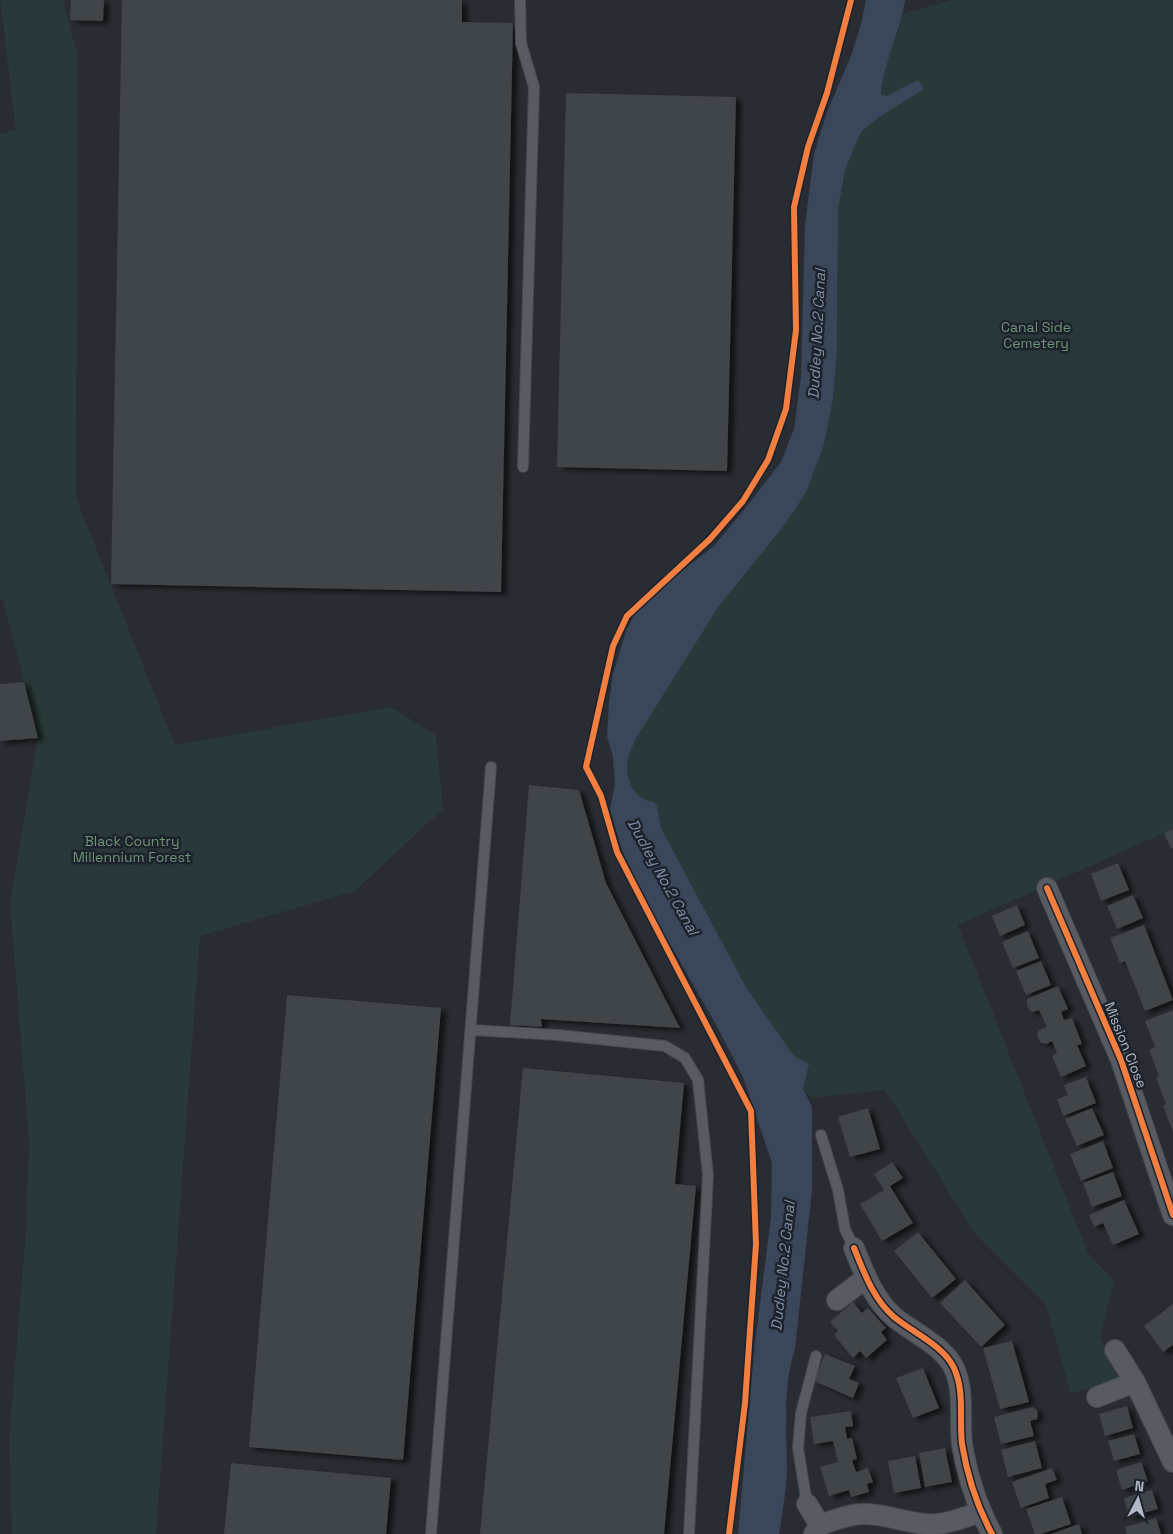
<svg xmlns="http://www.w3.org/2000/svg" width="1173" height="1534" font-family="'Space Grotesk',sans-serif">
<defs>
<filter id="shadow"><feDropShadow dx="5.5" dy="3" stdDeviation="2.5" flood-color="#0009"/></filter>
</defs>
<rect width="100%" height="100%" fill="#292d33"/>
<path fill="#293839" d="M0,0h63l15,57 -2,441 99,247 216,-38 45,28 7,74 -88,82 -155,45 -44,598h-144l-3,-93 17,-212 3,-88 -19,-237 28,-166 -35,-139h-3v-465l16,-4z
M952,0h221v829l-215,96 130,328 26,28 -14,57 18,39 -25,10 -22,7 -25,-89 -71,-71 -90,-144 -74,8 -8,-10 -9,-32 -48,-69 -85,-159 -4,-22 -3,-4c-20,-2 -30,-24 -26,-43 1,-7 6,-15 9,-22l82,-131 64,-79 23,-34 18,-47 9,-47 4,-48 1,-141 7,-40 16,-38 20,-16 37,-35 -31,15 -6,-2 2,-21 16,-44 3,-15z"/>
<path fill="#3a465a" d="M866,0h39c-5,33 -21,61 -24,94l6,2 31,-16 6,9 -43,27 -20,16 -16,38 -7,40 -1,140 -4,49 -9,46 -18,48 -23,34 -64,79 -82,131c-3,7 -8,15 -9,22 -4,19 6,41 26,43l3,4 4,22 85,159 48,69 15,8 -6,24 9,19v83l-17,159c-13,39 -8,83 -8,123 -1,21 -5,42 -8,62h-41l17,-191 16,-126 1,-54 -29,-86 -29,-56 -64,-112 -28,-59 -12,-41 5,-25 -2,-27 -6,-21 2,-34 4,-28 14,-46 11,-19 37,-33 39,-30 33,-40 34,-44 13,-33 7,-53 4,-151 9,-71 13,-42 24,-56 10,-32z"/>
<path fill="#414449" filter="url(#shadow)" d="M71,0h33l-1,21 -33,-1z
M122,0h340v22l51,1 -12,569 -390,-8z
M566,93l170,4 -9,374 -170,-4z
M24,682l14,56 -38,3v-57z
M529,785l50,5 27,93 74,145 -139,-9 1,8 -32,-2z
M1173,829v19l-2,1 -7,-16z
M1118,863l11,27 -28,11 -10,-27z
M1133,895l10,23 -26,11 -10,-23z
M1017,905l8,20 -25,11 -8,-20z
M1144,925l29,75 -28,11 -20,-50 -5,2 -10,-25z
M1028,931l11,27 -26,10 -11,-26z
M1041,961l10,24 -25,10 -10,-24z
M1058,986l10,23 -7,3 3,8 8,-2 10,26 -5,1 9,21 -25,11 -9,-21 5,-3 -5,-12 -6,3 -6,-2 -3,-7 2,-5 8,-3 -8,-17 -6,2 -3,-1 -3,-6v-6z
M287,995l154,13 -38,452 -154,-13z
M1173,1010v122l-10,-26 3,-2 -10,-26 3,-2 -10,-26 6,-3 -10,-26z
M523,1068l161,15 -9,101 21,2 -32,348h-184z
M1086,1077l10,26 -33,13 -6,-17 11,-4 -4,-10z
M868,1108l12,41 -30,8 -12,-40z
M1092,1108l12,27 -27,11 -12,-27z
M1103,1141l10,27 -32,13 -11,-27z
M892,1162l11,16 -13,8 23,37 -31,18 -22,-37 24,-14 -10,-16z
M1113,1172l9,24 -30,11 -9,-24z
M1124,1200l15,34 -26,11 -10,-22 -9,4 -5,-12z
M918,1232l38,47 -24,19 -38,-47z
M965,1280l40,45 -24,22 -41,-44z
M853,1302l9,11 6,-5 18,20 -5,4 6,8 -21,18 -6,-7 -7,7 -19,-23 4,-4 -8,-9z
M1173,1304v41l-10,7 -19,-26z
M1012,1341l17,61 -29,7 -17,-61z
M825,1354l30,12 -6,13 10,4 -6,15 -39,-17z
M923,1368l16,40 -26,10 -17,-40z
M1127,1406l6,22 -28,8 -6,-22z
M1033,1407l4,3 1,6 -1,3 -7,2 4,15 -33,8 -7,-27z
M851,1411l2,15 -8,1 2,12 5,-1 5,21 -5,1 4,12 12,-4 5,14 -6,2 2,8 -18,5 -2,-7 -20,6 -9,-29 18,-5 -5,-21 -19,3 -4,-27z
M1134,1434l6,20 -26,7 -6,-20z
M1035,1441l7,27 -34,9 -7,-27z
M945,1448l7,34 -27,5 -6,-34z
M915,1456l6,32 -27,5 -6,-32z
M1141,1462l7,19 -26,9 -6,-20z
M231,1463l160,15 -5,56h-162z
M1052,1468l5,12 -12,4 4,14 -28,10 -9,-26z
M1152,1490l6,19 -29,8 -5,-19z
M1062,1497l9,27 -30,10h-6l-9,-25z
M1156,1518l5,16h-34l-2,-7z
M1079,1524l3,10h-31z"/>
<g fill="none" stroke-linecap="round" stroke-linejoin="round">
<g stroke="#46494e" stroke-width="12">
<path id="service" d="M520,0l1,43 13,44 -11,380
M472,1030l86,5 107,11 20,12 13,22 10,95 -19,359
M821,1135l17,55 7,39 9,19
M807,1504l-9,-56 3,-35 15,-57
M431,1534l60,-767"/>
</g>
<g stroke="#46494e" stroke-width="22">
<path id="minor" d="M1047,888l74,172 52,155
M854,1248c10,24 19,51 40,69 18,15 50,29 60,51 11,24 5,51 8,76 5,31 15,62 30,90
M837,1300l29,-22
M1115,1350l20,32
M1097,1397l38,-15 38,80
M807,1504l13,21 -6,9
M820,1525c14,-5 29,-11 44,-11 21,0 40,8 61,10 18,2 38,-6 55,-12"/>
</g>
<use href="#service" stroke="#585b62" stroke-width="10"/>
<use href="#minor" stroke="#585b62" stroke-width="20"/>
<g stroke="#1d232c" stroke-width="9">
<path id="cycleway" d="M1047,888l74,172 52,155
M854,1248c10,24 19,51 40,69 18,15 50,29 60,51 11,24 5,51 8,76 5,31 15,62 30,90
M729,1534l16,-131 11,-159 -5,-133 -134,-259 -16,-56 -15,-29 27,-121 14,-30 83,-77 33,-38 25,-41 18,-51 10,-79 -2,-123 14,-60 19,-54 24,-93"/>
</g>
<use href="#cycleway" stroke="#f27e40" stroke-width="6"/>
</g>
<g text-anchor="middle" stroke-width="5" stroke-linejoin="round" paint-order="stroke">
<g font-size="14" fill="#6d9276" stroke="#1d232c">
<text x="1036" y="332">Canal Side<tspan x="1036" dy="16">Cemetery</tspan></text>
<text x="132" y="846">Black Country<tspan x="132" dy="16">Millennium Forest</tspan></text>
</g>
<g font-size="14" fill="#b3b9c4" stroke="#1d232c">
<text transform="translate(1126 1045) rotate(68)" y="5">Mission Close</text>
</g>
<g font-size="15" font-style="italic" fill="#7e8fa8" stroke="#1d232c">
<text transform="translate(817 334) rotate(-87)" y="5">Dudley No.2 Canal</text>
<text transform="translate(663 877) rotate(61)" y="5">Dudley No.2 Canal</text>
<text transform="translate(783 1266) rotate(-84)" y="5">Dudley No.2 Canal</text>
</g>
</g>
<g transform="translate(1138 1499) rotate(6)" stroke="#1d232c" stroke-width="4" paint-order="stroke">
<path d="M0-4L9 19L0 12L-9 19Z" fill="#b3b9c4"/>
<text y="-8" font-size="14" font-weight="bold" text-anchor="middle" fill="#b3b9c4">N</text>
</g>
</svg>
